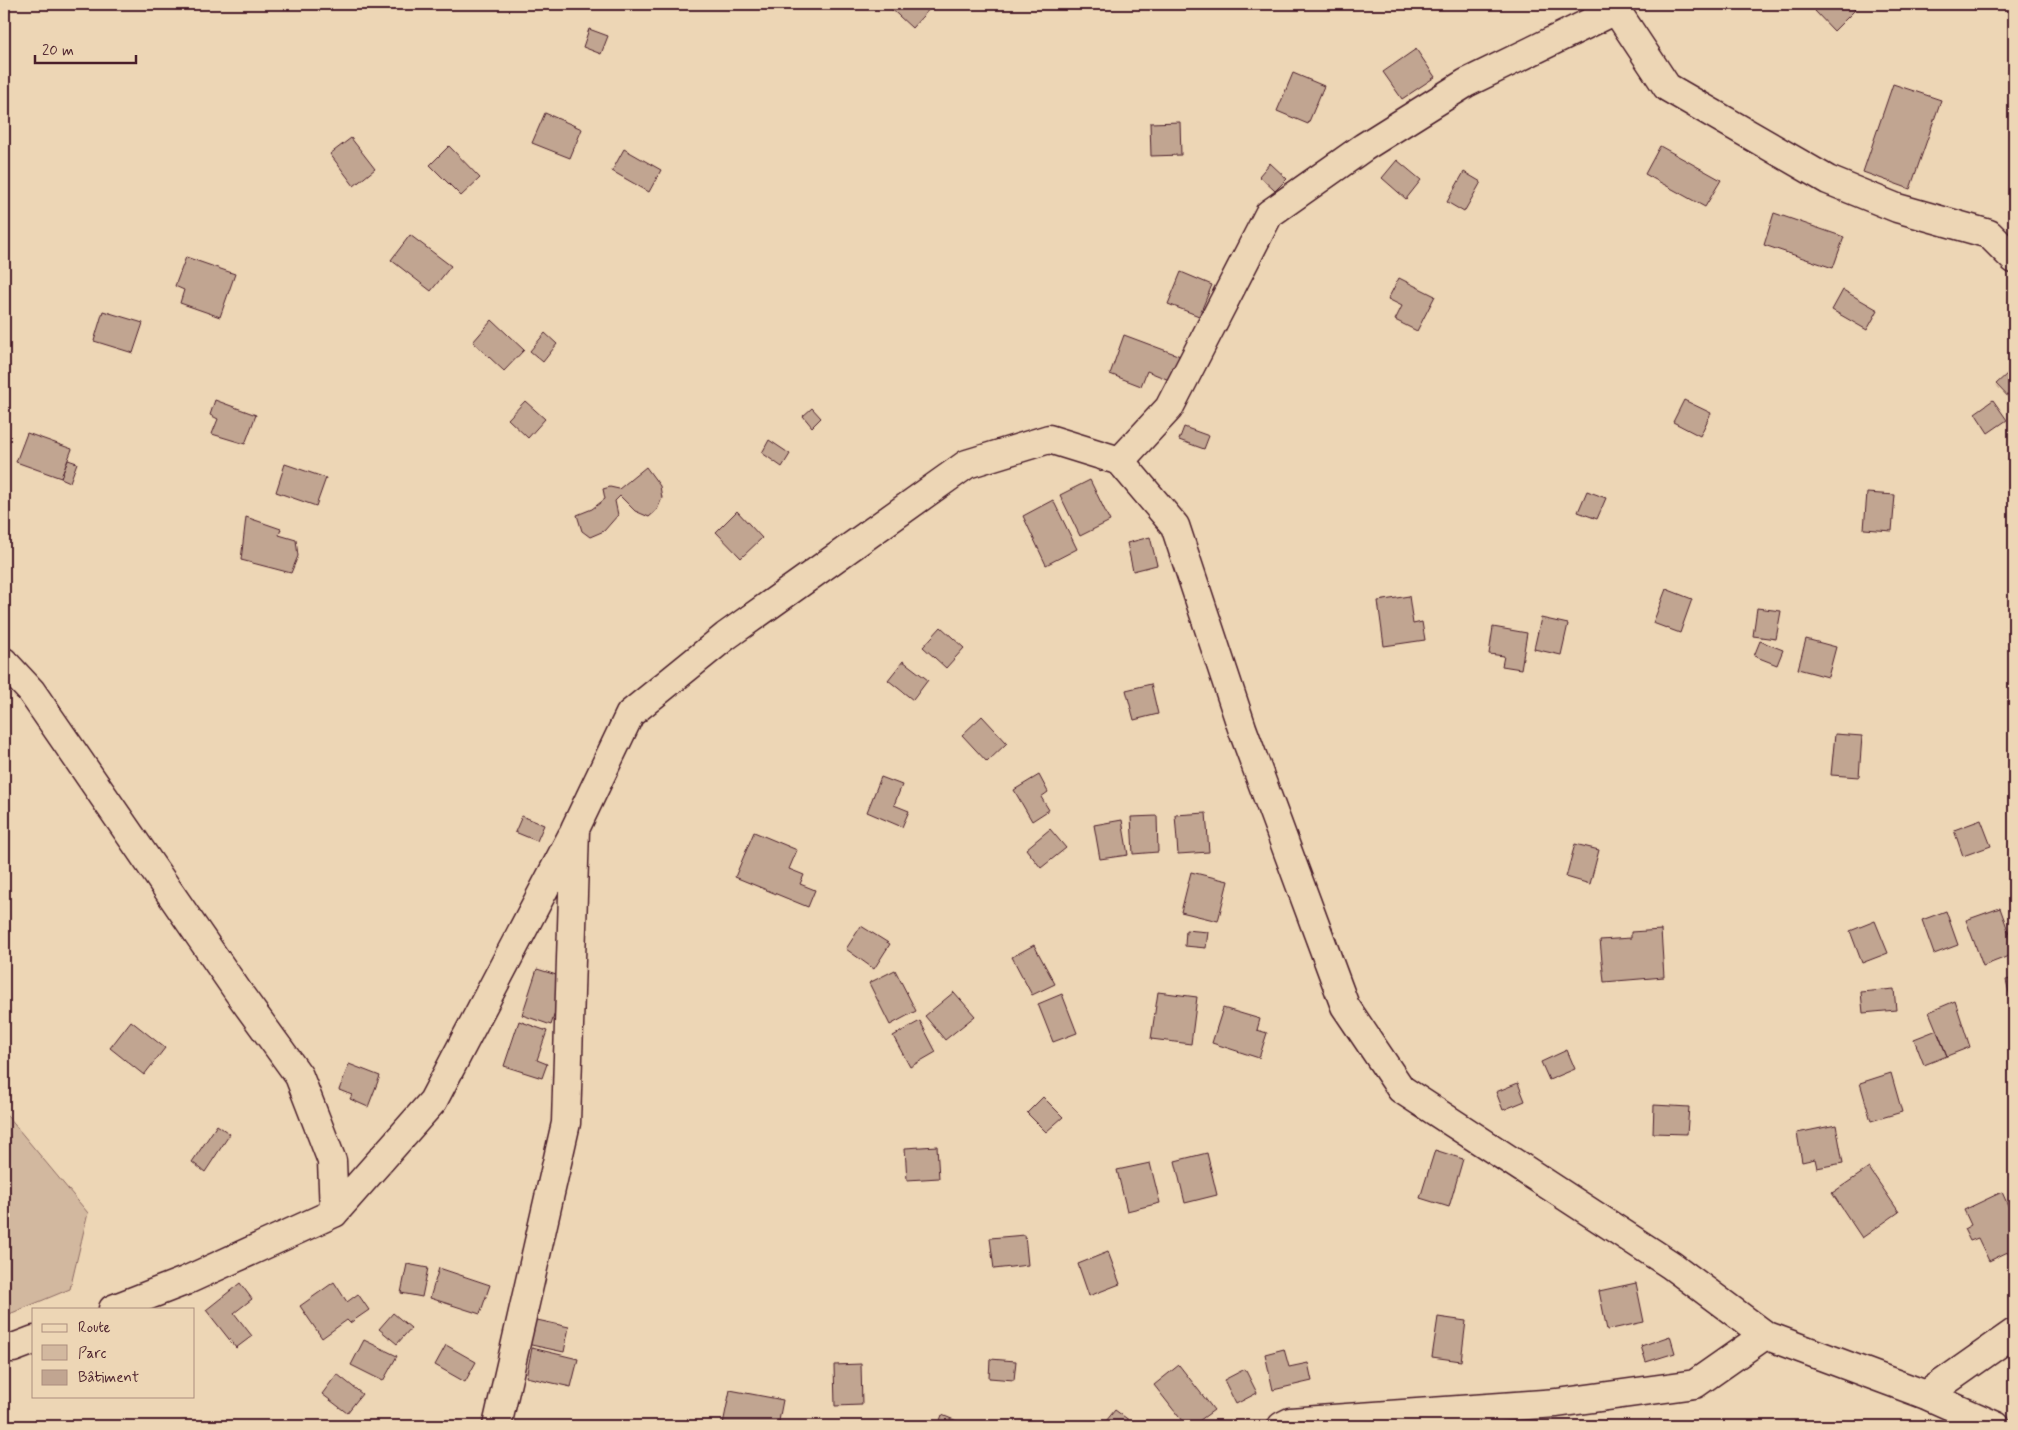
<svg xmlns="http://www.w3.org/2000/svg" width="2018" height="1430" font-family="Mynerve,sans-serif">
<rect width="100%" height="100%" fill="#edd6b5"/>
<filter id="ink" filterUnits="userSpaceOnUse"><feTurbulence type="fractalNoise" baseFrequency=".02" numOctaves="2"/><feDisplacementMap in="SourceGraphic" scale="10" xChannelSelector="R" yChannelSelector="G"/><feConvolveMatrix kernelMatrix="1 2 1 2 8 2 1 2 1" color-interpolation-filters="sRGB"/></filter>
<g filter="url(#ink)">
<path fill="#d2b89f" stroke="#8e6c65" d="M4,1112l84,101 -18,76 -63,26h-3z"/>
<path fill="#c1a591" stroke="#4a1f2b" d="M886,4h45l2,1 -21,23z
M1822,4h27l6,6 -21,21 -19,-20z
M589,29l19,7 -7,18 -18,-7z
M1416,49l19,28 -33,22 -19,-27z
M1293,73l31,13 -16,38 -31,-13z
M1893,84l48,16 -31,89 -47,-17z
M545,113l37,16 -12,29 -38,-15z
M1180,122l1,33 -30,1 -1,-33z
M351,138l24,31 -21,17 -24,-32z
M449,146l31,32 -19,18 -31,-31z
M1660,146l61,34 -16,27 -60,-33z
M624,149l37,21 -12,22 -37,-21z
M1397,160l24,20 -15,19 -24,-21z
M1270,163l17,16 -12,12 -16,-15z
M1464,172l17,10 -17,30 -17,-10z
M1774,213l70,24 -11,31 -69,-23z
M410,235l41,31 -20,25 -40,-31z
M186,257l49,17 -15,43 -40,-14 4,-13 -9,-4z
M1181,272l31,13 -13,31 -31,-12z
M1399,278l36,18 -18,35 -22,-11 7,-14 -14,-7z
M1843,290l35,20 -11,20 -35,-20z
M103,311l40,12 -10,30 -39,-12z
M492,320l32,30 -20,21 -31,-29z
M545,333l12,11 -14,18 -13,-11z
M1124,335l59,22 -9,25 -27,-11 -6,15 -31,-12z
M2007,374l7,8v21l-18,-19z
M215,400l41,15 -11,29 -33,-10 6,-15 -8,-4z
M1684,400l27,13 -11,23 -27,-14z
M1993,400l14,20 -19,13 -13,-20z
M525,401l20,18 -17,19 -20,-19z
M812,408l9,10 -9,9 -9,-11z
M1184,427l25,9 -5,13 -25,-9z
M27,433l45,16 -11,29 -45,-16z
M769,440l21,14 -8,13 -20,-14z
M68,460l9,3 -7,19 -9,-4z
M285,464l41,14 -10,28 -40,-14z
M646,467l14,19 2,12 -5,12 -8,7 -14,-6 -15,-15 -5,5 3,14 -14,16 -14,6 -8,-6 -5,-16 15,-6 13,-10 -2,-10 7,-2 9,2z
M1090,480l20,41 -30,15 -20,-41z
M1587,491l19,7 -9,21 -19,-7z
M1867,493l28,2 -3,36 -28,-2z
M1053,500l24,49 -31,16 -23,-49z
M737,511l25,27 -21,20 -25,-26z
M246,517l35,12 -2,6 17,5 2,16 -7,17 -50,-13z
M1150,537l7,28 -24,6 -6,-28z
M1666,589l26,10 -12,34 -27,-10z
M1409,596l4,28 9,-2 3,18 -41,6 -6,-45z
M1757,608l24,3 -5,28 -23,-3z
M1541,618l27,6 -7,31 -27,-6z
M941,627l23,21 -18,20 -23,-21z
M1493,627l34,6 -6,36 -19,-3 2,-10 -15,-2z
M1806,639l30,8 -8,30 -30,-8z
M1760,641l23,9 -6,15 -23,-9z
M903,661l25,19 -15,20 -25,-20z
M1151,684l7,30 -24,6 -8,-30z
M982,716l25,27 -20,19 -25,-27z
M1835,734l27,2 -3,41 -28,-2z
M1039,775l9,17 -7,5 8,13 -17,11 -18,-31z
M881,777l21,8 -8,20 15,6 -7,16 -35,-15z
M1206,813l3,39 -31,2 -3,-39z
M522,816l22,9 -7,16 -22,-9z
M1157,816l1,36 -25,2 -2,-37z
M1122,820l6,35 -28,4 -6,-34z
M1981,820l10,26 -28,10 -9,-26z
M1050,829l16,19 -25,20 -15,-19z
M754,832l43,18 -8,19 15,6 -4,9 15,6 -7,17 -73,-30z
M1575,844l24,6 -9,34 -24,-7z
M1191,872l37,9 -10,40 -37,-9z
M2000,908l14,39v7l-31,12 -17,-46z
M1946,911l12,34 -24,9 -12,-34z
M1875,921l13,32 -26,10 -12,-32z
M861,926l29,18 -16,25 -28,-20z
M1186,930l22,2 -2,16 -21,-2z
M1661,930l3,47 -60,5 -4,-42 31,-2v-6z
M1034,945l21,39 -23,11 -20,-38z
M537,969l29,9 -15,47 -29,-10z
M895,970l21,41 -26,14 -21,-42z
M2014,978v35l-8,-33z
M1894,989l2,21 -33,3 -2,-21z
M954,992l21,24 -30,24 -20,-24z
M1158,992l39,5 -6,47 -40,-5z
M1062,994l15,39 -24,9 -15,-38z
M1955,1001l15,46 -23,9 -18,-44z
M1223,1008l37,11 -3,11 10,3 -8,25 -47,-15z
M131,1021l34,27 -21,27 -34,-27z
M519,1021l28,10 -10,29 10,4 -5,14 -38,-12z
M920,1021l16,31 -26,15 -17,-31z
M1937,1030l10,26 -23,9 -10,-26z
M1567,1050l8,19 -26,11 -8,-18z
M349,1064l31,12 -12,31 -18,-8 2,-4 -13,-5z
M1891,1073l11,39 -31,9 -11,-38z
M1518,1083l7,18 -22,9 -7,-18z
M1043,1097l20,20 -17,15 -19,-19z
M1654,1105l35,2 -2,27 -34,-1z
M217,1125l13,9 -25,38 -13,-10z
M1836,1125l7,38 -26,5 -2,-9 -13,3 -5,-29z
M937,1146l2,32 -32,2 -2,-32z
M1435,1150l28,9 -14,48 -29,-9z
M1207,1153l10,42 -32,8 -10,-42z
M1150,1163l10,40 -33,8 -10,-41z
M1869,1168l30,44 -37,26 -30,-45z
M2002,1192l12,27v30l-25,12 -11,-23 -8,3 -6,-12 7,-4 -7,-15z
M1025,1235l3,30 -34,4 -4,-31z
M1108,1252l12,32 -31,12 -11,-32z
M407,1264l21,4 -6,29 -21,-4z
M439,1268l51,17 -10,29 -50,-16z
M334,1282l13,20 11,-8 11,16 -19,13 -3,-3 -25,18 -22,-32z
M240,1283l12,16 -18,14 18,23 -16,12 -30,-38z
M1636,1283l8,39 -37,8 -8,-39z
M393,1313l18,15 -14,16 -18,-15z
M1438,1317l28,4 -5,40 -29,-4z
M528,1318l41,9 -5,25 -42,-9z
M1670,1336l5,17 -29,9 -5,-16z
M364,1340l33,16 -14,25 -32,-16z
M446,1345l30,17 -11,20 -30,-17z
M532,1348l46,11 -7,28 -45,-10z
M1284,1349l5,18 19,-4 4,18 -39,9 -8,-36z
M990,1359l26,2 -2,19 -25,-2z
M861,1364l1,41 -27,1 -1,-41z
M1179,1365l35,45 -22,16h-6l-32,-41z
M1245,1369l12,24 -21,11 -12,-24z
M337,1374l25,20 -15,19 -25,-19z
M730,1390l53,10 -5,26h-42l-13,-2z
M1115,1410l22,16h-35z
M942,1415l27,11h-31z"/>
<g fill="none" stroke-linecap="round" stroke-linejoin="round">
<g stroke="#4a1f2b" stroke-width="31">
<path id="minor" d="M1120,461l49,-53 100,-194 95,-67 102,-64 150,-73 51,77 161,93 69,28 92,26 25,25
M4,662l27,29 210,305 58,80 33,85 2,52 99,-112 139,-265
M113,1309l72,-28 149,-68
M4,1347l9,1 21,-8
M1926,1395l88,-62
M497,1426l69,-303 9,-294 55,-115 96,-78 241,-172 82,-25 71,22 55,65 67,202 103,278 56,83 270,176 94,70 161,60 70,31
M1282,1426l8,-4 267,-19 138,-19 70,-49"/>
</g>
<use href="#minor" stroke="#edd6b5" stroke-width="28"/>
</g>
</g>
<rect width="2018" height="1430" fill="none" stroke="#edd6b5" stroke-width="20"/>
<rect x="10" y="10" width="1998" height="1410" fill="none" stroke="#4a1f2b" stroke-width="2" filter="url(#ink)"/>
<rect x="32" y="1308" width="162" height="90" fill="#edd6b5" stroke="#ac8d7e"/>
<rect x="42" y="1324" width="25" height="8" fill="#edd6b5" stroke="#ac8d7e"/>
<text x="78" y="1332" font-size="15" fill="#4a1f2b">Route</text>
<rect x="42" y="1345" width="25" height="15" fill="#d2b89f" stroke="#ac8d7e"/>
<text x="78" y="1358" font-size="15" fill="#4a1f2b">Parc</text>
<rect x="42" y="1370" width="25" height="15" fill="#c1a591" stroke="#ac8d7e"/>
<text x="78" y="1382" font-size="15" fill="#4a1f2b">Bâtiment</text>
<path d="M35 55v8h101v-8" fill="none" stroke="#4a1f2b" stroke-width="2.5"/>
<text x="42" y="55" font-size="15" fill="#4a1f2b" stroke="#edd6b5" stroke-width="4" paint-order="stroke">20 m</text>
</svg>
